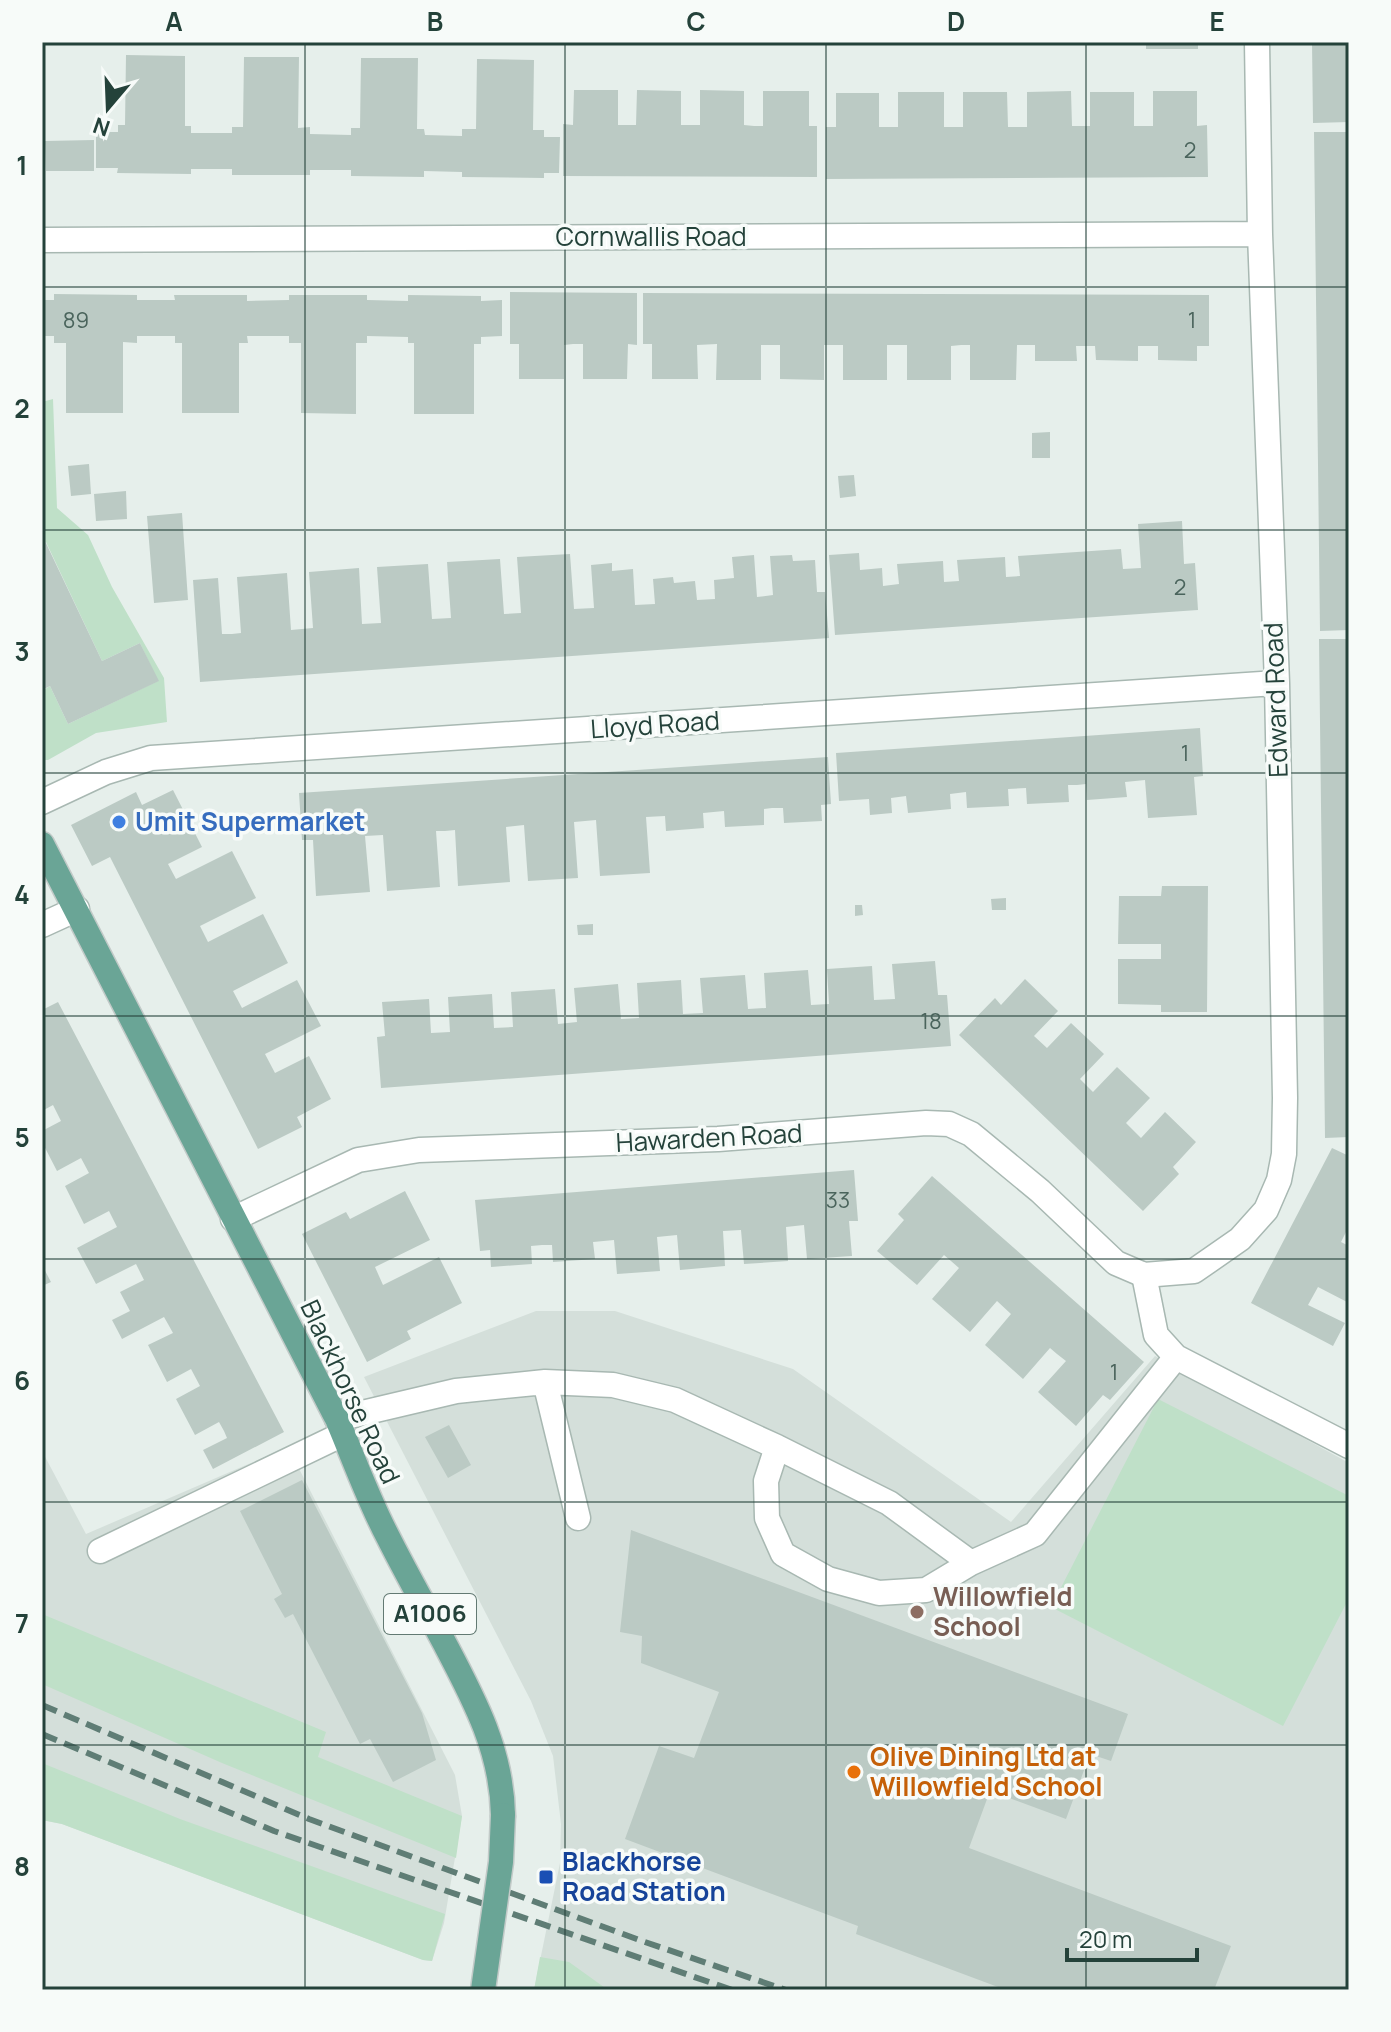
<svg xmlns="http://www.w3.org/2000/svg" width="1391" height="2032" font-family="Manrope,sans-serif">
<rect width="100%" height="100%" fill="#e6efeb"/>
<path fill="#d4dfda" d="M536,1311h79l178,58 218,153 144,-166 194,107v527h-815l26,-127 1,-39 -8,-68 -22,-55 -167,-324z
M288,1447l167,328 7,41 -18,107 -12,38 -9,-1 -361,-136 -20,-4v-369l44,83z"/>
<path fill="#bfe0c8" d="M53,399l4,109 31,27 24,52 52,91 3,44 -71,11 -48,27h-6v-76l3,5 5,-3 18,38 90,-43 -18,-38 -38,18 -56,-119 -4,1v-141z
M1158,1399l191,97v102l-66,128 -232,-119z
M42,1614l284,118 -8,25 144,59 -6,42 -234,-95 -180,-79z
M42,1763l138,56 265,95 -13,47 -9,-1 -361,-136 -20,-4z
M540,1957l29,5 39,28h-74z"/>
<path fill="#bbcac4" d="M1146,42h52v7h-52z
M1312,42h37v80l-36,1z
M126,55l59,1v70h6v7h41v-6h11l1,-70h55l-1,71 12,-1v7l41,1v-7h9l1,-70h57l-1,71h7l1,6 37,1v-7h14l1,-70 57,1 -1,70h11v7h16l-1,36h-15v5l-82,-1v-5l-38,-1v6l-73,-1v-6h-41v5h-78v-6h-41v5l-74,-1 1,-5h-22v-36h22v-7h7z
M574,90h44v35h18l1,-35 44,1v34h19v-35l44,1v34l10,1h9v-35h46v35h8v51l-254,-1v-52l10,1z
M1071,91l1,35h18v-34h44v34h19v-35h44v35l10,-1 1,52 -382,2v-52h10v-34h43v34h19v-35h46v35h19v-35h44l1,35h19v-35z
M1314,132h35v498l-29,1z
M94,140v31h-48l-1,-30z
M510,292l127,1v52l-9,-1 -1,35h-44v-35h-10l-9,1v34h-45v-35h-9z
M643,293l566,2v51h-12v15l-39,-1v-14h-20v15l-42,-1 -1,-14h-19l1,15h-42v-16h-18l-1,35h-46v-35h-9l-10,1v34h-44v-35h-20v35h-44v-35h-19v35l-44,-1v-34h-19v35h-45l1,-36 -20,1 1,34h-46v-35h-9z
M54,294l83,1v5h38l-1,-5h73v6l42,-1v-5h78v5l41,1v-6l73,1v5l21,-1v36l-21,1v7h-7v70h-60v-71h-6v-6l-41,-1v7h-11v71l-55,-1v-70h-12v-7h-42l1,7h-9v70h-57v-70h-7v-7h-38v7l-14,-1v71h-57v-70h-12v-7h-12v-36h12z
M1050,432v26h-18v-25z
M89,464l2,30 -20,2 -3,-30z
M854,475l2,21 -16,2 -2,-22z
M126,491l1,28 -31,2 -2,-27z
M182,513l6,87 -34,3 -7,-87z
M1182,521l2,43 11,-1 3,47 -363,25 -6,-80 30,-2 1,17 22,-2 1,18 16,-2 -2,-20 46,-3 1,21 15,-1 -2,-21 48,-3 1,20 14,-1 -2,-20 103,-7 2,20 18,-1 -3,-44z
M45,541l57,120 38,-18 19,38 -91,43 -18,-38 -6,3 -2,-5v-141z
M570,554l4,55 20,-1 -3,-43 21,-2v8l21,-2 2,36 20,-1 -2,-25 20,-2 1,6 21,-2 2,19 18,-1 -1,-19 20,-2 -2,-21 22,-2 3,42 16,-2 -3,-39 22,-1 1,6 22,-1 2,32h8l4,46 -629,44 -7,-102 25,-2 4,56h10l9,-1 -4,-56 50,-4 4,57 22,-2 -4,-56 50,-4 3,56 19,-1 -4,-56 51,-3 4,55 19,-1 -4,-56 53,-3 4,55 17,-1 -4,-56z
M1319,639h30v498l-24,1z
M1200,728l3,48 -9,1 3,38 -49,3 -3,-38 -20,2 2,15 -40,3 -1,-16 -9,1h-9l1,17 -42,2 -1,-16 -18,1 1,17 -42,2 -1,-16 -16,2 1,15 -43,4 -2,-17 -15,2 1,15 -22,2 -1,-16 -30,2 -3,-48z
M828,757l3,47 -10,1 1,16 -38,2 -1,-15h-11l-8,1v16l-39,2 -1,-16 -21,2 1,15 -38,3 -1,-15 -19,1 4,56 -50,3 -4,-56 -22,2 4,56 -50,3 -4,-56 -18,2 4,55 -52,4 -3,-56 -10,1h-9l4,56 -53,4 -4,-56 -18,1 5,56 -54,4 -3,-56h-11l-3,-47z
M173,790l29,57 -34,17 8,15 56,-28 24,47 -56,28 8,16 55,-28 25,49 -55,28 9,17 55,-28 24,46 -56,28 10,19 34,-17 22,43 -34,18 5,10 -44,22 -148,-292 -18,9 -21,-41 65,-33 6,13z
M1162,886h46l-1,126h-46v-7l-43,-1v-45h43v-15h-43l1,-48h42z
M1006,898v12h-14l-1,-11z
M855,905h7l1,10 -8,1z
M593,924v11h-15l-1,-10z
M935,961l3,34h9l4,51 -570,42 -4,-51 8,-1 -3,-34 47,-3 2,34 19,-1 -2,-35 44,-3 2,34 19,-1 -2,-35 44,-3 3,35 19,-2 -3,-34 44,-4 3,35 18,-1 -2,-35 44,-3 2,34 20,-1 -3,-35 45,-3 3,34 18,-1 -2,-35 44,-3 3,35 18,-1 -2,-35 45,-3 2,34 21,-1 -3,-35z
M1025,979l33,32 -24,25 13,12 24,-25 33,31 -24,25 13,13 24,-25 33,31 -24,25 15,15 24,-26 31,30 -23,25 6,7 -36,37 -184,-176 36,-37 6,7z
M58,1002l226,430 -71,37 -10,-19 24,-12 -3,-7 -5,-9 -24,13 -19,-36 24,-13 -9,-17 -24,13 -19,-37 25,-12 -5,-9 -4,-7 -42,22 -10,-19 18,-9 -10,-19 24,-12 -8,-16 -40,20 -19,-36 40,-21 -8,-16 -25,13 -19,-38 24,-13 -8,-15 -24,13 -15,-29v-11l19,-10 -8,-16 -11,6v-101z
M1332,1148l17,8v70l-8,16 8,4v57l-31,-16 -10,18 37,18 -12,23 -82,-43z
M854,1170l4,51h-9l3,35 -45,3 -3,-34 -18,2 2,34 -44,3 -3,-34 -18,1 2,35 -45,4 -3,-35 -20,2 3,34 -43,3 -3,-34 -21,2 2,17 -42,3 -1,-17h-10l-11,1 1,18 -41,3 -1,-17 -10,1 -5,-51z
M932,1176l212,186 -34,38 -7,-5 -27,31 -38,-34 28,-31 -9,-7 -7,-6 -27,31 -38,-34 26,-31 -14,-13 -27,31 -38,-33 27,-31 -8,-7 -7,-6 -27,30 -40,-34 27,-31 -6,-6z
M405,1191l25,49 -55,27 8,18 56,-28 23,46 -55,28 4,8 -44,23 -65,-128 44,-22 4,7z
M42,1265l9,17 -9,4z
M449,1425l22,40 -23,13 -23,-41z
M302,1480l120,233 14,47 -43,22 -23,-43 -10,5 -67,-130 -8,4 -11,-19 8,-5 -42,-83z
M631,1530l497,184 -17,47 -21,-7 -24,65 -76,-28 -21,57 262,98 -17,44h-208l-150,-56 2,-8 -233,-87 34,-93 35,12 25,-66 -78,-29 1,-27 -22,-4z"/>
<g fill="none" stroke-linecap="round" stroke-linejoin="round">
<g stroke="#a8b8b2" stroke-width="27">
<path id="lane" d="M1144,1275l12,60 20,22 173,89
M545,1382l33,136
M337,1419l119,-28 89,-9 68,3 62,15 102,47 112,56 82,60 64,-29 141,-177
M777,1447l-11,34 1,37 16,36 45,25 51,14 47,-3 45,-27
M100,1551l243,-117"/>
</g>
<g stroke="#a8b8b2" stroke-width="27">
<path id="street" d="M42,240l1218,-6
M42,802l64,-30 45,-14 1126,-75
M42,925l35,-16
M233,1219l125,-59 61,-10 299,-11 208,-16 23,1 22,10 69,57 76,72 28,12 50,-4 46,-32 26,-29 13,-30 5,-26 1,-56 -8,-415 -17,-449 -3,-192"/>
</g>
<g stroke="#c2cac8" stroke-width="27">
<path id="primary" d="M42,844l295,575c17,40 31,80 51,118 18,36 38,71 57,107 29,55 57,107 58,171"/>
</g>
<use href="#lane" stroke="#fff" stroke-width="24"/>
<use href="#street" stroke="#fff" stroke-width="24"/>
<use href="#primary" stroke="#6aa596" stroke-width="24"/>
<path stroke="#5f7d75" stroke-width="6" stroke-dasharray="16 8" stroke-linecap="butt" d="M42,1705l267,114 333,122 144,49
M42,1734l232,97 458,159"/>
<g stroke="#c2cac8" stroke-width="27" stroke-linecap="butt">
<path id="primary-bridge" d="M483,1990l18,-128 2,-47"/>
</g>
<use href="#primary-bridge" stroke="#6aa596" stroke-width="24"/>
</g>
<path fill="none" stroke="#24423a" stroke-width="2" stroke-opacity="0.55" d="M305,42v1948M565,42v1948M826,42v1948M1086,42v1948M42,287h1307M42,530h1307M42,773h1307M42,1016h1307M42,1259h1307M42,1502h1307M42,1745h1307"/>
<circle fill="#3f7fe0" stroke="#f7fbf9" stroke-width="3" cx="119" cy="822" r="8"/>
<circle fill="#8d6e63" stroke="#f7fbf9" stroke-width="3" cx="917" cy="1612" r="8"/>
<circle fill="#e8710a" stroke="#f7fbf9" stroke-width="3" cx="854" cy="1772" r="8"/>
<rect fill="#1a4fb4" stroke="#f7fbf9" stroke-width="3" x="538" y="1869" width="16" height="16" rx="4"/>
<g text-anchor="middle" stroke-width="7" stroke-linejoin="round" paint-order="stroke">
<g font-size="22" fill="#4a645c">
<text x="1190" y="158">2</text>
<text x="76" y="328">89</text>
<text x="1192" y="328">1</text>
<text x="1180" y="595">2</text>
<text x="1185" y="761">1</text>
<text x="931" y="1029">18</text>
<text x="838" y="1208">33</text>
<text x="1114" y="1380">1</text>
</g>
<rect fill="#f7fbf9" stroke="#637a73" stroke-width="2" x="384" y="1594" width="92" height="40" rx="6"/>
<g font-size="24" font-weight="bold" fill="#24423a">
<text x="430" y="1622">A1006</text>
</g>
<g font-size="26" fill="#24423a" stroke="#f7fbf9">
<text x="651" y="246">Cornwallis Road</text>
<text transform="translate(1276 700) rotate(-92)" y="9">Edward Road</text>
<text transform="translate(655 725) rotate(-4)" y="9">Lloyd Road</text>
<text transform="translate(709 1138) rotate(-3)" y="9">Hawarden Road</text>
<text transform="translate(350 1392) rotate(65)" y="9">Blackhorse Road</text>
</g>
<g font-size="26" font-weight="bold" fill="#366cbe" stroke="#f7fbf9" text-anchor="start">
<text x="135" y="831">Umit Supermarket</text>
</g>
<g font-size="26" font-weight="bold" fill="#785e54" stroke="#f7fbf9" text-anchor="start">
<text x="933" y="1606">Willowfield<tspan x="933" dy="30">School</tspan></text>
</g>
<g font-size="26" font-weight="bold" fill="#c56008" stroke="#f7fbf9" text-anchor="start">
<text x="870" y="1766">Olive Dining Ltd at<tspan x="870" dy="30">Willowfield School</tspan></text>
</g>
<g font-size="26" font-weight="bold" fill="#164399" stroke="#f7fbf9" text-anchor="start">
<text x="562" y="1871">Blackhorse<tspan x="562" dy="30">Road Station</tspan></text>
</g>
</g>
<rect width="1391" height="2032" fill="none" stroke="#f7fbf9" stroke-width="88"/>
<g transform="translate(108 108) rotate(199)" stroke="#f7fbf9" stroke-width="6" paint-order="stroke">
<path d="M0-6L14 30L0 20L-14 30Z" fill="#24423a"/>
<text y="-12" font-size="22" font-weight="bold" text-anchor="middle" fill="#24423a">N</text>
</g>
<path d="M1067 1948v12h130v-12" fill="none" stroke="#24423a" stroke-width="4"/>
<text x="1079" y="1948" font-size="24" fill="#24423a" stroke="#f7fbf9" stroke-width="6" paint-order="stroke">20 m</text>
<rect x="44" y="44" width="1303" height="1944" fill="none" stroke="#24423a" stroke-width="3"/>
<g font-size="26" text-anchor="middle" font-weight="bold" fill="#24423a">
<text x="174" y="31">A</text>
<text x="435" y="31">B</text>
<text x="696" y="31">C</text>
<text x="956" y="31">D</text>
<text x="1217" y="31">E</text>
<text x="22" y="175">1</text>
<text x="22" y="418">2</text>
<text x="22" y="661">3</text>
<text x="22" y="904">4</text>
<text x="22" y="1147">5</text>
<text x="22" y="1390">6</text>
<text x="22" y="1633">7</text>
<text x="22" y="1876">8</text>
</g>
</svg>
